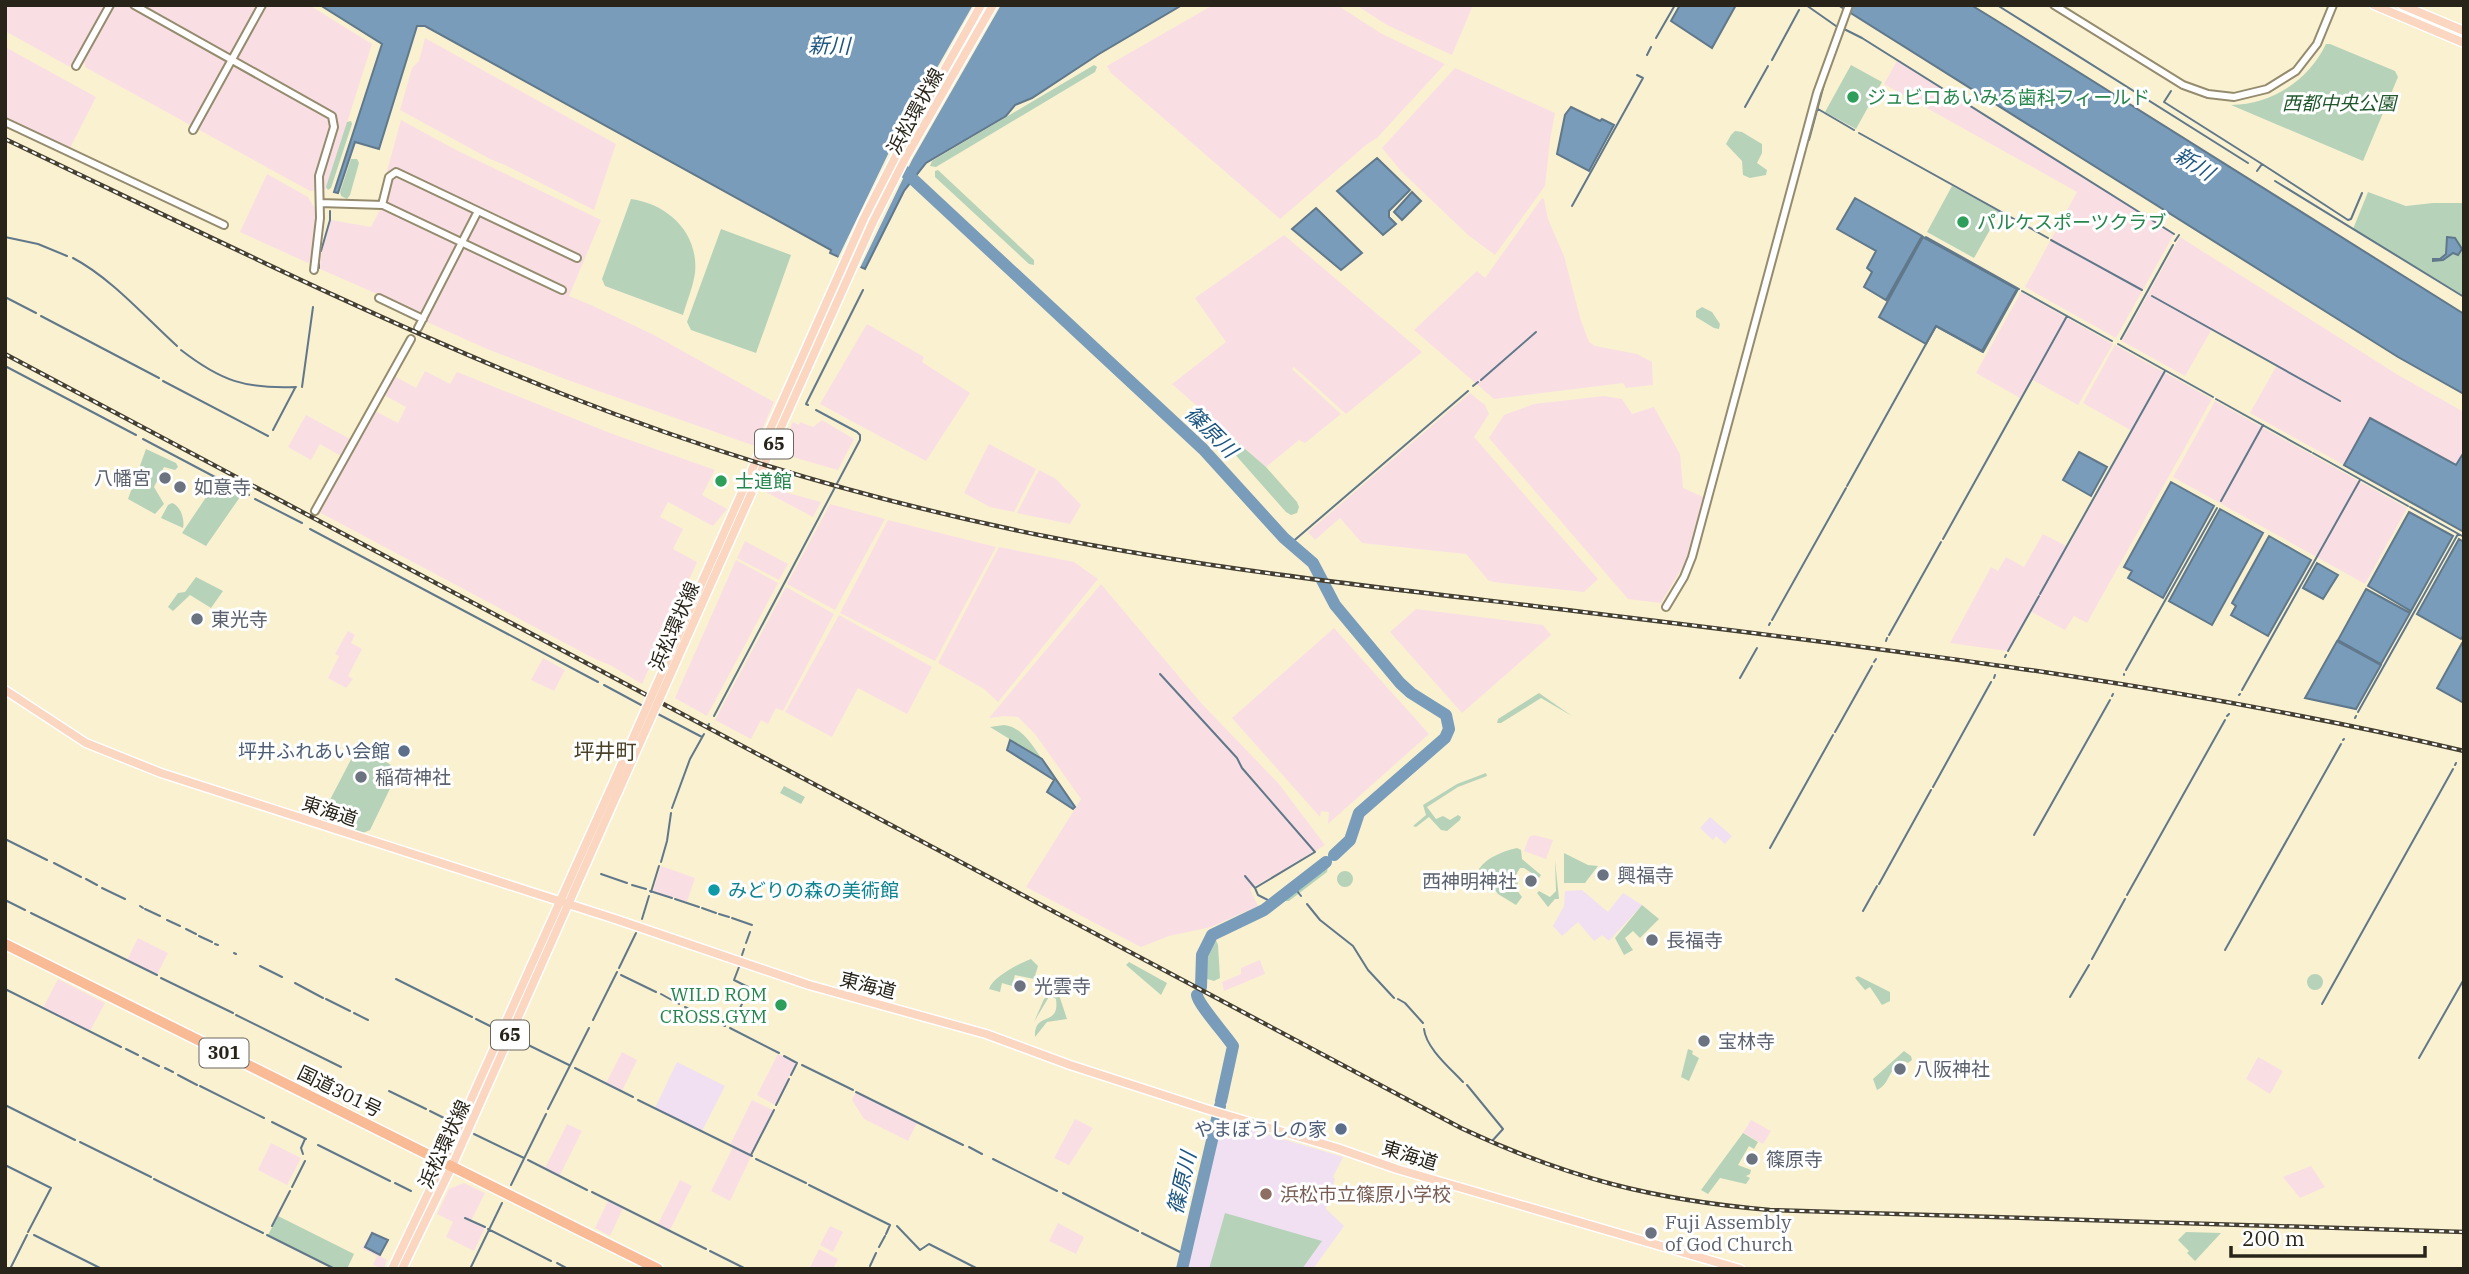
<svg xmlns="http://www.w3.org/2000/svg" width="2469" height="1274" font-family="'IBM Plex Serif','Noto Sans JP',serif">
<rect width="100%" height="100%" fill="#faf1d1"/>
<path fill="#f9dfe4" d="M5,5h100l-35,62 -65,-36z
M115,5h194l63,39 -46,145 -16,2 -225,-124 -1,-5z
M1213,5h124l45,29 63,30 -68,74 -11,7 -86,74 -169,-146 -4,-7z
M1356,5h117l-21,50 -65,-30z
M425,38l191,106 -22,66 -89,-45 -15,-6 -90,-49 12,-42 7,-7z
M5,47l91,50 -26,51 -65,-31z
M1897,61l277,173 -58,104 -91,-51 52,-95 -193,-108z
M1455,68l100,45 -5,27 -5,46 -50,69 -27,-20 -67,-64 -19,-23z
M401,120l55,30 145,70 -32,76 22,9 63,30 120,67 -19,44 -182,-64 -86,-33 -60,-27 31,-62 -6,-3 -31,56 -101,-44 1,-18 10,-31 40,7 10,-19 -1,-12z
M267,174l41,23 9,15 -5,49 -4,2 -68,-31z
M1542,198l2,1 4,20 16,37 17,65 8,21 6,4 42,8 15,8 1,23 -27,3 -3,-5 -129,16 -80,-69 63,-59 8,7z
M1284,235l138,117 -76,62 -52,-47 -2,2 49,45 -36,29 -6,-3 -33,27 -94,-83 54,-42 -31,-44z
M2180,237l218,138 66,37v40l-8,14 -86,-48 -26,47 -94,-52 27,-48 -65,-36 -27,47 -63,-35z
M2021,292l92,52 -35,61 -47,-26 -11,19 -44,-25z
M867,324l57,33 -2,5 48,31 -44,68 -106,-57z
M2115,345l97,54 -125,224 -13,-7 -9,14 -35,-19 -23,40 -57,-8 41,-76 7,4 8,-14 18,10 19,-33 25,13 64,-116 -49,-28z
M425,371l25,13 7,-12 153,61 105,37 -13,25 25,14 -14,17 -45,-24 -8,15 23,12 -10,20 24,13 -55,122 -32,-19 -15,-6 -276,-147 56,-101 23,12 8,-16 -22,-12 10,-19 22,12z
M1470,393l15,12 4,9 -15,23 124,142 -14,13 -91,-10 -5,-2 -22,-26 -104,-11 -22,-25 -25,22 -7,-8z
M1604,396l18,3 10,15 22,-7 26,47 3,34 20,9 -18,66 -24,40 -33,-4 -139,-161 15,-23 30,-11z
M2215,401l192,107 -42,76 -192,-107z
M306,415l44,24 -9,17 -21,-12 -9,16 -23,-13z
M822,420l32,19 -16,31 -59,-17 14,-31 6,3 1,-3 13,5z
M989,444l47,25 -22,43 -24,-5 -26,-14z
M1039,470l17,9 25,26 -11,19 -53,-11z
M764,485l24,8 33,9 -8,15 -51,-27z
M830,504l55,15 -50,91 -48,-26z
M888,520l108,27 -61,114 -95,-48z
M745,541l43,23 -9,16 -42,-22z
M999,547l75,15 24,17 -100,123 -14,-13 -46,-26z
M736,560l42,23 -71,133 -32,-18z
M1101,584l101,120 77,80 46,61 -75,44 8,17 -47,21 -42,9 -28,11 -115,-60 55,-88 -46,-65 -17,-17 -14,-1 -15,2z
M786,587l48,27 -51,97 -7,-3 -8,16 -7,-4 -10,19 -36,-19z
M1416,609l127,16 8,10 -89,78 -72,-81z
M839,615l93,52 -25,47 -49,-26 -26,49 -47,-25z
M1334,628l95,106 -101,90 1,-12 -8,-1 -1,6 -88,-99z
M348,631l7,4 -4,8 11,6 -14,27 5,3 -7,9 -18,-10 11,-22 -4,-2z
M543,658l22,12 -11,21 -23,-11z
M1534,835l19,5 -7,19 -22,-8 5,-14z
M661,866l34,12 -8,24 -34,-11z
M138,938l30,15 -11,22 -30,-15z
M1260,960l5,14 -41,17 -2,-9 19,-8v-6z
M58,979l47,24 -15,28 -47,-23z
M622,1052l15,8 -15,31 -16,-8z
M778,1054l18,9 -21,42 -18,-10z
M2258,1057l25,14 -13,23 -24,-15z
M856,1092l61,31 -9,18 -44,-22 -12,-19z
M752,1100l21,10 -43,91 -19,-10 22,-44 -3,-2z
M1075,1119l18,9 -24,37 -15,-7z
M1751,1120l20,11 -8,13 -20,-11z
M567,1124l15,7 -22,44 -15,-7z
M271,1143l30,15 -14,27 -29,-15z
M2311,1166l14,21 -25,11 -17,-21z
M680,1180l12,6 -22,44 -12,-6z
M464,1183l21,10 -14,28 14,7 -11,23 -28,-14 7,-15 -16,-8 12,-25z
M608,1201l15,7 -13,28 -15,-8z
M1058,1223l26,14 -8,17 -27,-13z
M830,1226l13,6 -10,20 -13,-7z
M372,1231l16,9 -8,16 7,4 -3,9 -11,-4 4,-9 -15,-8z
M819,1249l19,10 -5,10h-24z"/>
<path fill="#f1e0f2" d="M1710,817l22,19 -7,8 -9,-8 -3,4 -13,-12z
M1582,890l26,22 15,-19 19,12 -33,36 -7,-6 -8,6 -16,-19 -16,14 -9,-10 11,-20 1,-15z
M677,1062l48,24 -23,45 -47,-23z
M1219,1120l124,37 -10,20 2,2 -9,30 18,17 -31,43h-129z"/>
<path fill="#b6d3b9" d="M2326,44h4l65,27 3,6 -35,84 -132,-56c41,-1 77,-24 95,-61z
M1094,65l3,2 -2,5 -159,95 -6,-1 2,-5z
M1851,65l31,17 -26,47 -31,-17z
M351,121l1,3 -21,64 -3,2 -2,-3 21,-65z
M1735,131l7,1 20,12v9l-5,10 10,7 -1,5 -16,3 -7,-3 -1,-14 -16,-17 5,-9z
M351,159h6l2,4 -9,32 -3,4 -6,-3 -1,-4z
M938,170l96,90v5l-5,-1 -94,-87v-6z
M1952,186l48,26 -26,46 -47,-26z
M2368,192l38,14 27,-3h31v93l-111,-67z
M631,199c37,5 68,34 64,74 -2,14 -8,28 -12,42l-78,-29 -3,-7z
M721,229l70,26 -35,98 -65,-23 -4,-8z
M1702,307l10,5 8,12 -1,5 -5,-1 -18,-11v-6z
M1220,427l46,40 31,35 2,5 -2,6 -6,2 -5,-3 -69,-78v-6z
M146,449l30,14 2,4 -3,3 -11,-3 -10,20 10,17 -9,10 -27,-15z
M215,484l25,13 -34,49 -24,-13z
M172,503c9,3 13,17 11,25l-22,-10 7,-13z
M196,577l27,14 -12,17 -21,-13 -17,16 -5,-4 10,-14 7,-1z
M1539,693l33,23 -31,-18 -40,25h-4l1,-4z
M1004,725c18,2 28,20 38,34l-52,-32z
M358,746l4,1 37,23 -29,60 -7,3 -40,-13 -2,-3z
M1486,773l1,3 -29,11 -31,20 9,12 7,-3 7,4 8,-5 3,2 -1,3 -13,11 -6,-1 -12,-13 -13,10 -3,-1 13,-11 -3,-10 34,-21z
M784,786l21,11 -4,7 -21,-11z
M1517,848l4,2 1,9 19,16 -2,3 -15,-10h-4l-6,10 4,5 -2,6 6,8 -6,8 -18,-11 -19,-25c8,-12 25,-18 38,-21z
M1564,853l24,12 10,1 -13,17h-21z
M1555,860l4,39h-4l-7,8 -11,-14 2,-2 11,6 6,-6z
M1326,866l2,1 -1,5 -38,29h-5l1,-5z
M1337 879a8 8 0 1 1 16 0a8 8 0 1 1-16 0Z
M1642,905l17,14 -19,19 -7,-7 -8,7 8,12 -9,5 -9,-17z
M1214,935l4,10 2,33 -6,3 -10,-3v-22z
M1031,959l7,7 -4,13 -19,-4 -3,11 -10,-3 -2,9 -11,-3c4,-12 29,-25 42,-30z
M1129,962l38,21 -6,12 -35,-30z
M2307 982a8 8 0 1 1 16 0a8 8 0 1 1-16 0Z
M1858,976l32,16v9l-8,4 -12,-18 -5,3 -10,-12z
M1054,990l4,2 9,27 -20,3 -12,15c-1,-27 25,-9 21,-38l-6,-4 -16,27 10,-23z
M1688,1049l5,2 -1,3 7,4 -10,23 -8,-4z
M1904,1051l7,5 1,4 -4,3 -4,-2c-4,3 -10,7 -13,12 -4,7 -6,13 -14,17l-4,-11z
M1743,1133l15,9 -4,7 -5,-3 -11,19 13,5 -1,4 -4,2 4,2 -4,6 -26,-6 -12,16 -7,-4z
M1225,1213l97,28 -20,28h-93z
M278,1216l76,38 -7,15h-11l-68,-34z
M2186,1232l35,1 -26,28 -8,-8 2,-2 -11,-11z"/>
<path fill="#789cba" stroke="#60788a" stroke-width="2" d="M320,5h862l-83,49 -67,44 -17,7 -9,11 -80,47 -22,28 -39,78 -35,-16 1,-3 -406,-224h-8l-38,123 -24,-7 -17,51 -4,-1 48,-148z
M1680,5h56l-24,43 -41,-27z
M1838,5h133l23,14 470,295v80l-66,-37z
M1571,107l29,14 2,-2 12,6 -25,46 -32,-17 8,-39z
M1377,158l33,32 -21,21v6l7,7 -13,11 -46,-44z
M1412,192l9,9 -19,19 -8,-8z
M1855,198l67,38 -36,64 -22,-13 8,-15 -5,-4 9,-17 -39,-22z
M1316,208l46,45 -21,17 -49,-41z
M1923,237l94,52 -35,62 -46,-25 -10,18 -47,-27z
M2447,237l8,1 7,11 -4,6 -5,-2 -10,7 -10,1v-2h7l6,-5z
M2370,418l86,47 8,-13v80l-120,-67z
M2079,452l28,15 -16,29 -28,-16z
M2171,482l43,24 -51,92 -35,-20 4,-7 -8,-4z
M2220,509l43,24 -51,92 -43,-24z
M2409,512l44,24 -42,75 -43,-25z
M2269,536l42,24 -43,76 -37,-21 5,-9 -4,-3z
M2459,539l5,3v92l-3,5 -44,-25z
M2317,563l21,12 -15,24 -20,-11z
M2366,589l44,24 -29,51 -43,-24z
M2337,641l44,24 -25,44 -51,-11z
M2462,643l2,1v59l-27,-15z
M1010,740l32,19 33,48 -2,2 -26,-17 7,-12 -47,-30z
M372,1233l16,7 -8,15 -15,-8z"/>
<path fill="#faf1d1" d="M973,5h28l-89,155 -53,110 -22,-10 54,-112z"/>
<g fill="none" stroke-linecap="round" stroke-linejoin="round">
<path stroke="#60788a" stroke-width="2" d="M1806,5l30,21
M1997,5l251,158
M1841,35l3,-6 18,9 312,196
M1656,38l19,-33
M1647,55l4,-8
M1772,60l27,-50
M2171,91l-7,11 98,62 -5,7
M1745,107l23,-41
M1818,109l36,21
M1859,133l189,105
M1809,140l17,-63
M2262,164l86,56 3,-1 11,-26
M2275,181l189,116
M1572,206l71,-128 -6,-3
M5,237l33,7 29,12
M1926,237l93,52
M2051,240l91,50
M2175,241l4,-6
M321,251l9,-31v-9
M73,258c38,20 72,59 104,88
M319,268v-4
M2022,291l90,50
M2152,296l188,105
M5,297l31,16
M41,316l118,62
M2121,339l52,-94
M2118,344l95,53
M181,350c40,31 64,39 115,37
M5,366l131,69
M1481,380l55,-48
M163,381l105,55
M1473,386l5,-4
M302,387l11,-80
M2216,399l95,53
M808,405l-2,-1 57,-114
M273,430l22,-42
M143,439l106,56
M2313,453l95,53
M1847,486l89,-160 47,26 35,-63
M255,499l47,24
M2221,501l42,-76
M2410,507l54,30
M310,529l288,153
M1943,539l124,-223
M1290,544l178,-153
M2040,594l125,-223
M1772,620l74,-132
M1769,625l1,-2
M1889,635l52,-93
M1886,641l1,-3
M2008,651l31,-55
M2005,657l1,-2
M1874,662l2,-3
M2126,670l91,-162
M1160,674l77,84 5,10 73,84 -60,36
M2124,675v-1
M1740,678l17,-30
M1994,678l1,-3
M604,685l39,21
M2242,690l118,-210
M2239,695l1,-1
M2112,696l1,-2
M2358,712l100,-178
M658,714l44,23
M714,716l146,-276v-5l-3,-3 -41,-22
M2227,716l2,-2
M2355,718l1,-2
M708,726l1,-2
M1835,732l37,-66
M2343,740l1,-1
M2455,765l1,-2
M1933,787l58,-105
M672,808l18,-49 14,-25
M2034,835l76,-135
M5,839l42,21
M1770,848l63,-113
M661,862l6,-21 4,-28
M54,863l27,14
M601,874l26,9
M1245,876l10,12 3,7 14,7
M86,879l11,6
M1879,884l52,-94
M632,885l14,4
M1293,886l8,10
M102,888l23,11
M650,891l22,7
M651,892l8,-26
M2127,895l98,-175
M675,899l24,8
M5,900l20,10
M1307,904l13,16 33,26 15,24 26,28
M140,906l3,2
M702,908l14,5
M145,909l15,7
M1863,911l14,-25
M31,913l126,62
M719,914l10,3
M732,918l20,7
M642,919l7,-23
M167,920l13,6
M186,929l10,5
M199,936l13,6
M746,943l4,-11
M215,944l3,1
M2225,950l116,-206
M234,953l2,1
M742,955l2,-6
M2092,959l33,-60
M260,966l22,11
M619,968l17,-35
M621,975l35,17
M161,978l72,35
M396,979l76,38
M295,983l28,15
M5,989l116,58
M661,994l18,10
M2070,997l19,-32
M326,999l24,12
M1398,999l7,4 18,20
M2322,1004l131,-235
M685,1007l13,6
M354,1013l14,7
M236,1015l105,52
M705,1016l9,5
M476,1019l18,9
M593,1020l24,-48
M732,1024l18,-36 -16,-8 5,-13
M723,1025l2,1
M730,1028l49,25
M1424,1029c2,19 26,39 39,53
M516,1039l53,26
M126,1049l12,6
M784,1056l13,7 -6,12
M143,1058l16,8
M2419,1058l45,-79
M802,1065l51,25
M165,1068l8,4
M575,1068l58,29
M178,1075l19,10
M1467,1085l36,44 -10,11
M200,1086l64,32
M389,1091l37,18
M856,1092l107,53
M638,1100l114,56
M5,1105l70,35
M776,1105l13,-26
M548,1109l41,-81
M430,1111l22,11
M272,1122l34,17
M474,1134l50,24
M80,1142l71,35
M318,1145l72,36
M969,1147l13,7
M303,1154l-2,-6 4,-9
M751,1155l23,-45
M756,1159l50,24
M993,1159l64,32
M528,1160l59,30
M5,1165l46,23 -23,44
M154,1179l109,54
M395,1183l16,8
M511,1185l35,-71
M809,1185l81,40 -4,9
M292,1187l13,-26
M592,1192l114,57
M1063,1193l75,38
M465,1218l20,9
M272,1226l18,-35
M897,1226l23,24 9,-6 49,25
M488,1229l63,32
M1142,1233l38,19
M34,1235l68,34
M267,1235l68,34
M879,1247l6,-11
M710,1251l36,18
M1184,1254h1
M557,1263l11,6
M870,1266l6,-13
M10,1269l17,-34
M470,1269l32,-66"/>
<path stroke="#789cba" stroke-width="12" d="M902,169l301,280 81,89 29,25 22,42 65,78 11,10 35,22 3,14 -4,9 -86,75 -9,27 -16,15
M1201,987l1,-32 10,-20 52,-25 62,-48
M1197,995c1,9 28,39 36,51l-12,55
M1182,1269l38,-163"/>
<g stroke="#958c6f" stroke-width="10">
<path id="minor" d="M134,5l198,111 2,11 -15,49 1,42 -6,52
M2054,5l129,80 25,9 26,3 33,-8 29,-18 21,-27 16,-39
M76,66l34,-61
M5,122l219,103
M193,130l69,-125
M320,203l63,2 179,85
M382,205l7,-28 7,-5 181,86
M379,298l44,21
M418,328l60,-117
M315,511l96,-172
M1666,607l18,-30 8,-20 125,-464 32,-88"/>
</g>
<g stroke="#fff" stroke-width="11">
<path id="major" d="M2374,5l90,38
M2402,5l62,26
M687,616l177,-398 34,-66 83,-147
M695,619l178,-397 33,-65 87,-152
M5,690l81,53 75,30 454,146 194,66 177,49 84,31 136,44 131,39 60,21 343,100
M392,1269l51,-107 168,-374
M402,1269l50,-103 166,-374"/>
</g>
<g stroke="#fff" stroke-width="13">
<path id="highway" d="M5,944l653,325"/>
</g>
<use href="#minor" stroke="#fff" stroke-width="6"/>
<use href="#major" stroke="#fbd6c0" stroke-width="8"/>
<use href="#highway" stroke="#f9bb96" stroke-width="10"/>
<g stroke="#443f31" stroke-width="4.5">
<path id="rail" d="M5,139c185,88 369,180 560,256 155,61 316,108 479,141 159,32 322,50 482,69 315,39 629,73 938,146
M5,354l1456,774c106,50 193,72 309,82l694,22"/>
</g>
<use href="#rail" stroke="#fff" stroke-width="2" stroke-dasharray="5" stroke-linecap="butt"/>
<g stroke="#fff" stroke-width="11" stroke-linecap="butt">
<path id="major-bridge" d="M611,788l76,-172
M618,792l77,-173"/>
</g>
<use href="#major-bridge" stroke="#fbd6c0" stroke-width="8"/>
</g>
<g fill="#2e9e5b" stroke="#fff" stroke-width="2.5">
<circle cx="1853" cy="97" r="7"/>
<circle cx="1963" cy="222" r="7"/>
<circle cx="721" cy="481" r="7"/>
<circle cx="781" cy="1005" r="7"/>
</g>
<g fill="#6b7280" stroke="#fff" stroke-width="2.5">
<circle cx="165" cy="478" r="7"/>
<circle cx="180" cy="487" r="7"/>
<circle cx="197" cy="619" r="7"/>
<circle cx="361" cy="777" r="7"/>
<circle cx="1603" cy="875" r="7"/>
<circle cx="1531" cy="881" r="7"/>
<circle cx="1652" cy="940" r="7"/>
<circle cx="1020" cy="986" r="7"/>
<circle cx="1704" cy="1041" r="7"/>
<circle cx="1900" cy="1069" r="7"/>
<circle cx="1752" cy="1159" r="7"/>
<circle cx="1651" cy="1233" r="7"/>
</g>
<g fill="#5c6f8a" stroke="#fff" stroke-width="2.5">
<circle cx="404" cy="751" r="7"/>
<circle cx="1341" cy="1129" r="7"/>
</g>
<circle fill="#0f9aa8" stroke="#fff" stroke-width="2.5" cx="714" cy="890" r="7"/>
<circle fill="#8d6e63" stroke="#fff" stroke-width="2.5" cx="1266" cy="1194" r="7"/>
<g text-anchor="middle" stroke-width="6" stroke-linejoin="round" paint-order="stroke">
<g fill="#fff" stroke="#68665e" stroke-width="2">
<rect x="755" y="429.5" width="38" height="29" rx="5"/>
<rect x="491" y="1020.5" width="38" height="29" rx="5"/>
<rect x="199.5" y="1038.5" width="49" height="29" rx="5"/>
</g>
<g font-size="18" font-weight="bold" fill="#282419">
<text x="774" y="450">65</text>
<text x="510" y="1041">65</text>
<text x="224" y="1059">301</text>
</g>
<g font-size="19" fill="#27864d" stroke="#fff" text-anchor="start">
<text x="1867" y="104">ジュビロあいみる歯科フィールド</text>
<text x="1977" y="229">パルケスポーツクラブ</text>
<text x="735" y="488">士道館</text>
<text x="767" y="1001" text-anchor="end">WILD ROM<tspan x="767" dy="22">CROSS.GYM</tspan></text>
</g>
<g font-size="19" font-style="italic" fill="#20572c" stroke="#fff">
<text x="2339" y="110">西都中央公園</text>
</g>
<g font-size="19" fill="#282419" stroke="#fff">
<text transform="translate(915 111) rotate(-61)" y="7">浜松環状線</text>
<text transform="translate(674 626) rotate(-66)" y="7">浜松環状線</text>
<text transform="translate(330 811) rotate(18)" y="7">東海道</text>
<text transform="translate(868 985) rotate(14)" y="7">東海道</text>
<text transform="translate(340 1091) rotate(26)" y="7">国道301号</text>
<text transform="translate(444 1144) rotate(-65)" y="7">浜松環状線</text>
<text transform="translate(1410 1155) rotate(17)" y="7">東海道</text>
</g>
<g font-size="19" fill="#5b616d" stroke="#fff" text-anchor="start">
<text x="151" y="485" text-anchor="end">八幡宮</text>
<text x="194" y="494">如意寺</text>
<text x="211" y="626">東光寺</text>
<text x="375" y="784">稲荷神社</text>
<text x="1617" y="882">興福寺</text>
<text x="1517" y="888" text-anchor="end">西神明神社</text>
<text x="1666" y="947">長福寺</text>
<text x="1034" y="993">光雲寺</text>
<text x="1718" y="1048">宝林寺</text>
<text x="1914" y="1076">八阪神社</text>
<text x="1766" y="1166">篠原寺</text>
<text x="1665" y="1229">Fuji Assembly<tspan x="1665" dy="22">of God Church</tspan></text>
</g>
<g font-size="19" fill="#4e5e75" stroke="#fff" text-anchor="end">
<text x="390" y="758">坪井ふれあい会館</text>
<text x="1327" y="1136">やまぼうしの家</text>
</g>
<g font-size="19" fill="#0d838f" stroke="#fff" text-anchor="start">
<text x="728" y="897">みどりの森の美術館</text>
</g>
<g font-size="19" fill="#785e54" stroke="#fff" text-anchor="start">
<text x="1280" y="1201">浜松市立篠原小学校</text>
</g>
<g font-size="21" font-style="italic" fill="#1d5680" stroke="#fff">
<text transform="translate(829 46) rotate(1)" y="7">新川</text>
<text transform="translate(2194 164) rotate(32)" y="7">新川</text>
<text transform="translate(1211 432) rotate(45)" y="7">篠原川</text>
<text transform="translate(1182 1183) rotate(-77)" y="7">篠原川</text>
</g>
<g font-size="21" fill="#4a4228" stroke="#fff">
<text x="605" y="759">坪井町</text>
</g>
</g>
<rect width="2469" height="1274" fill="none" stroke="#282419" stroke-width="14"/>
<path d="M2231 1246v10h194v-10" fill="none" stroke="#282419" stroke-width="3.5"/>
<text x="2242" y="1246" font-size="21" fill="#282419" stroke="#ffffff" stroke-width="5" paint-order="stroke">200 m</text>
</svg>
